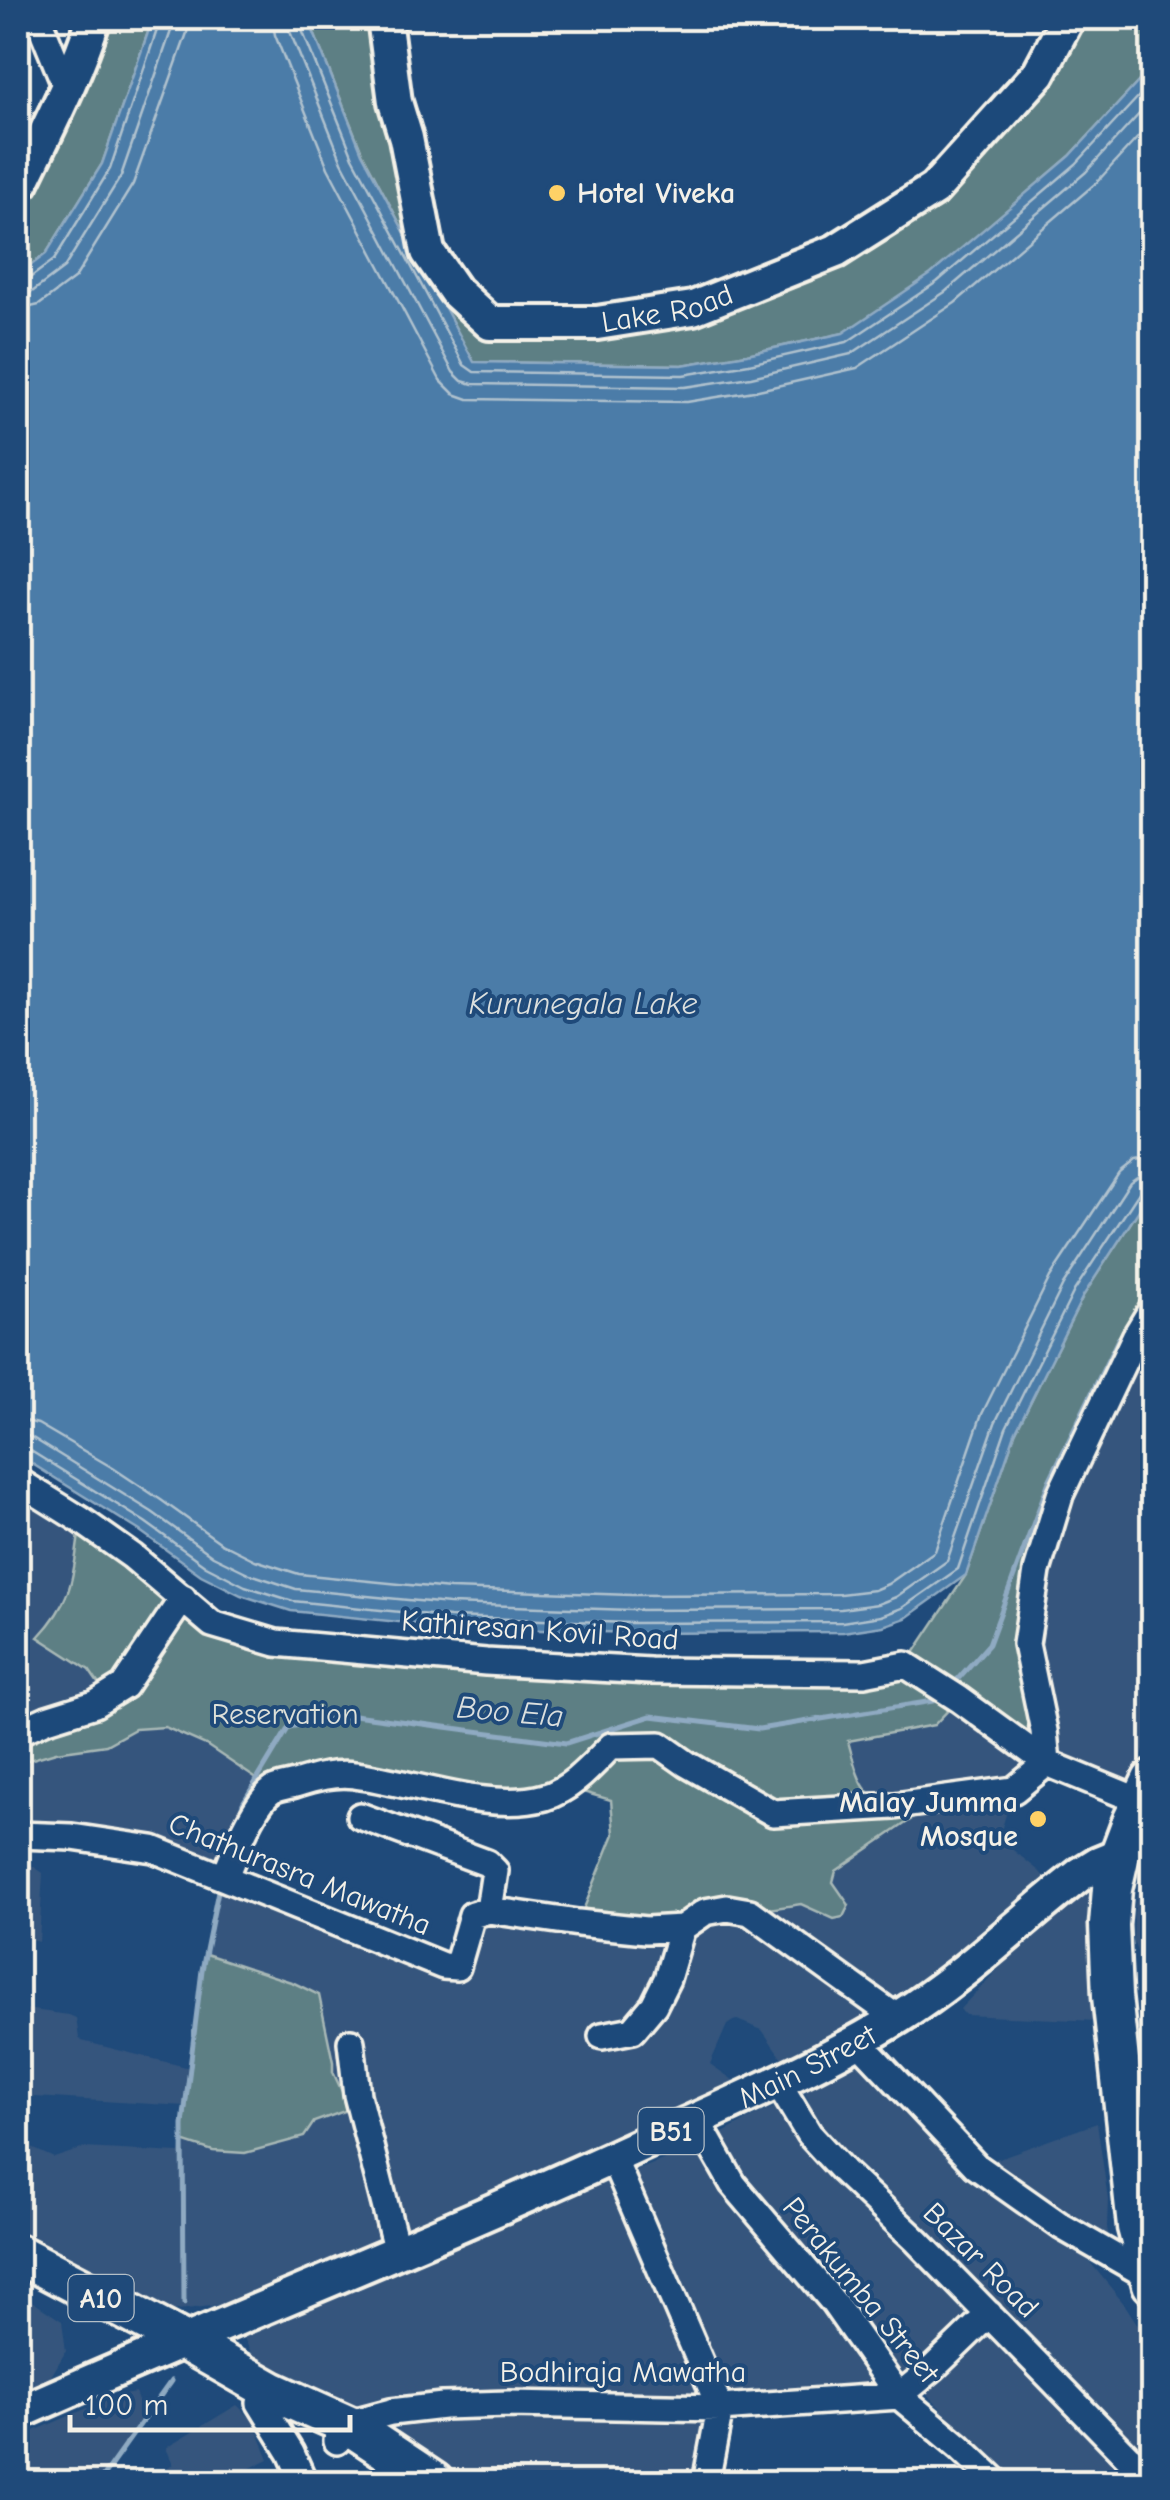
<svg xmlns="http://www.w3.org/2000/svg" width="1170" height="2500" font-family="'Comic Neue',sans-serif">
<rect width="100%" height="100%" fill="#1f4a7a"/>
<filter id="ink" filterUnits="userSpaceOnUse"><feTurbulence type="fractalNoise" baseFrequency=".01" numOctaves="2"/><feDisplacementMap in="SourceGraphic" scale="20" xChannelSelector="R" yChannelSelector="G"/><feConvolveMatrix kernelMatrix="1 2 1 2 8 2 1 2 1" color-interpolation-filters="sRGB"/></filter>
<g filter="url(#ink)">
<path fill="#34557d" d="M1152,1325v409l-24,50 -81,-20 -33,25 -14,45 3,8 36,29 11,12 -116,90 -53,38 -95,53 -24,-34 -25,-10 -4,1 -6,4 -17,39 23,16 -11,9 -31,17 -83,38 -125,52 -112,53 -126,53 -84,10 -143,-66v-92l14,-6 22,10 30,-10 96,5 2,-12 31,10 137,-42 -17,-37v-10l-39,-79 -88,-29 13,-68 -66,-37 -135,-14v-75h11l27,-8 50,-7 29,-16 30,-2 41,18 67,45 -48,87 218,89 29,-51 106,8 127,-11 80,-4 16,-4 33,15 -1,-37 2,-11 87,-59 -45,-12 -13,-9 -16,-50 50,-8 61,-34 76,-14 2,-114z
M18,1481l63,39 -10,70 -16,29 -17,18 51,33 18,26 -89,36z
M1152,1839v213l-7,1 -8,-101 -4,-12 1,-28 6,-38z
M18,1856l25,17 -4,69 -21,-8z
M1088,1890l9,131 -132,-6 -5,-6 78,-82 25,-22z
M18,2008l51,7 7,3 3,20 3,3 108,27 -5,38 -167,-10z
M857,2062l119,104 121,-43 11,76 -1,28 3,18 -48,-17 63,77 27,42v135h-141l-92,-96 -20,10 -179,6 -95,-227 78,-31 53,-29 28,-12 25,29 2,-25 -6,-15 16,-13z
M614,2176l90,223 -354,7 -86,-25 -20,-43 155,-73z
M18,2292l44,29 4,30 -16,27 -32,16z
M135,2393l9,24 -42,65h-84v-44l95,-41z
M237,2405l16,15 16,39 -48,23h-78l30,-18 -7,-16z
M482,2415h225l-1,67h-264l-48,-41 4,-12 20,-11z"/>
<path fill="#5d7f84" stroke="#a8b8b6" stroke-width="2.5" d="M94,18h59l-51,146 -56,90 -28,21v-90z
M308,18h108l-29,29 41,205 62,71 203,-15 241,-119 134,-171h84v49l-82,89 -139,119 -87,58 -97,21 -65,11 -209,-3 -111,-210z
M1152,1190v135l-17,12 -104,266 16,160 -88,-64 -25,26 -86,16c16,60 17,56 74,71l-86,59 -3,11 16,23 -6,12 -9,2 -33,-15 -51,8 -68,16 -104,-5 36,-89 -3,-34 -28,-8 -62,8 -168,-26 -80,16 -67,-45 -41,-18 -30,2 -29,16 -50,7 -27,8h-11v-28l89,-36 -18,-26 -51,-33c38,-40 35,-65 43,-117l131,104 274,38 420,3 60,-90 49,-142 68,-137z
M206,1954l88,29 25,12 14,67v10l17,37 -36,13 -10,15 -59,16 -32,-2 -31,-10 20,-171z"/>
<path fill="#4b7ba8" stroke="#8faac2" stroke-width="2.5" d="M153,18h155l54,135 112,209 208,3 65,-11 96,-21 88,-59 139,-118 82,-89v1123l-69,106 -68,137 -49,142 -60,43 -23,8 -40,6 -212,1 -183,-6 -157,-16 -50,-16 -40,-20 -61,-44 -122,-76v-1180l28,-21 56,-90z"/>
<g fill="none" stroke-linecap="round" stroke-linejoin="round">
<path stroke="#b0c2ce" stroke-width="2.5" d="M272,18l3,17 53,133 112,212 14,14 14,5 219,3 67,-11 103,-23 98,-65 141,-120 56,-61
M287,18l2,11 53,133 111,210 9,9 11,3 212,3 66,-10 100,-23 94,-62 141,-120 66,-72
M300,18v7l53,132 111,208 10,7 209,3 66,-11 98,-22 90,-60 139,-118 76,-82
M18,282l9,-2 27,-20 56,-91 51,-151
M18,295l14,-3 32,-24 57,-92 51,-148 2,-10
M18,310l21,-5 36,-27 58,-94 54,-151 2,-15
M18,1419l20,5 75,44 48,32 60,43 34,17 44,14 151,15 182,6 208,-1 34,-4 14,-6 47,-33 46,-135 69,-139 69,-104 15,-12 18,-3
M18,1434l13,3 121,75 61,44 37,18 46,15 153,15 182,6 210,-1 37,-5 18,-7 51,-36 48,-138 68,-138 67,-103 10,-7 12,-2
M18,1447l8,1 119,74 61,44 39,20 48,15 156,16 182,6 211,-1 39,-6 21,-8 56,-39 48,-141 68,-137 66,-100 5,-5h7"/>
<path stroke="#8faac2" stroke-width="5" d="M957,1680l32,-36 60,-163 69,-142 6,-6
M239,1816l4,-13 46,-76 65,-12 212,28 85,-27 108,13 174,-28
M184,2303l-1,-179 19,-154 17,-84
M99,2482l72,-101"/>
<g stroke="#f4f1e8" stroke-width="32">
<path id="minor" d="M38,18l29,71
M18,1481l63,39 51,36 80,68 64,19 210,19 164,9 214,2 42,-8 53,34 88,64 105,43
M18,1732l29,-13 48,-15 29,-18 59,-88
M360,1816l127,47 8,8 -6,39
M18,1835l54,2 81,12 290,117 14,1 15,-52 17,-5 89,13 68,7 36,-2 23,-16 22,-4 23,4 147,106
M225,1877c8,-21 29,-75 48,-87 6,-3 15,-4 22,-6 19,-6 40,-12 60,-9 57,7 134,38 190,22 27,-8 47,-32 66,-51l49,-1 27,19 86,49 121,-7 120,-16 33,-27 -3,-32 -18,-87 11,-73 23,-76 75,-158 17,-28
M602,2036l31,-6 21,-25 13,-26 15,-51
M858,2041l118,125 85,60 89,51
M351,2042l6,53 40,157
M777,2081l32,53 34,37 74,70 211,216 24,17
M696,2119l37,65 101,119 65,93 61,51 37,35
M613,2158l107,250 -14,74
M899,2396l34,-28 56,-54
M260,2403l31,50 13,29
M337,2441l20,-20 34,-9 52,-6 66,-2 211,4 179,-12"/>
</g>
<g stroke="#f4f1e8" stroke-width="40">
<g id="major">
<path id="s1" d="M384,18l11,84 11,36 22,114 27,39 35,32h107l96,-15 143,-57 98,-62 105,-116 29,-55"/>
<path d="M18,185l4,-3c26,-54 54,-107 72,-164"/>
<path id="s2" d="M18,2413c207,-92 418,-174 624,-269 86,-39 176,-77 257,-127 66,-41 121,-96 183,-144l16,-10 22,-9"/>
</g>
</g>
<g stroke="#f4f1e8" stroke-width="45">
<path id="highway" d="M1152,1780l-20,42 -12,32 -8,35 -3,36 3,71 25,231 15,57
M18,2254l166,87 88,50 78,35 84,56"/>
</g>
<use href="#minor" stroke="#1f4a7a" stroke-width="25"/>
<use href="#major" stroke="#1f4a7a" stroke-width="32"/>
<use href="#highway" stroke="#1f4a7a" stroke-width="38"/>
</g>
</g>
<g fill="#ffd166" stroke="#1f4a7a" stroke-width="4">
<circle cx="557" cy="193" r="10"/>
<circle cx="1038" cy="1819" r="10"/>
</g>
<g text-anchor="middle" stroke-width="8" stroke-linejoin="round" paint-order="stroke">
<g fill="#1f4a7a" stroke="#b4bfc7" stroke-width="2.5">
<rect x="638.5" y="2108" width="65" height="46" rx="8"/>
<rect x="68.5" y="2275" width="65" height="46" rx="8"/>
</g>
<g font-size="28" font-weight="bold" fill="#f4f1e8">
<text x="671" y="2141">B51</text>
<text x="101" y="2308">A10</text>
</g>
<g font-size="30" font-weight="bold" fill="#f4f1e8" stroke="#1f4a7a" text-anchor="start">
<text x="577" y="203">Hotel Viveka</text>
<text x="1018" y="1812" text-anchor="end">Malay Jumma<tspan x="1018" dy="34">Mosque</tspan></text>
</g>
<g font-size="30" fill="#f4f1e8" stroke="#1f4a7a">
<text dy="10" stroke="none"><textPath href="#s1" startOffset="512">Lake Road</textPath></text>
<text transform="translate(540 1630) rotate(4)" y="10">Kathiresan Kovil Road</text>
<text transform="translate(300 1874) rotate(22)" y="10">Chathurasra Mawatha</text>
<text dy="10" stroke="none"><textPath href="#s2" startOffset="862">Main Street</textPath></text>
<text transform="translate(981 2260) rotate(45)" y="10">Bazar Road</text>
<text transform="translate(861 2290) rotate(51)" y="10">Perakumba Street</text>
<text x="623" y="2382">Bodhiraja Mawatha</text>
</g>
<g font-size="30" fill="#dde0d9" stroke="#1f4a7a">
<text x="285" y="1724">Reservation</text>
</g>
<g font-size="32" font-style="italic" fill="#dbdfde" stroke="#1f4a7a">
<text x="583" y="1014">Kurunegala Lake</text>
<text transform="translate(510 1711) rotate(5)" y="11">Boo Ela</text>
</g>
</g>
<rect width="1170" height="2500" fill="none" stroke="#1f4a7a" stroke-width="60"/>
<rect x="30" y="30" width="1110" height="2440" fill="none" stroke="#f4f1e8" stroke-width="4" filter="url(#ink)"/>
<path d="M70 2415v15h280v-15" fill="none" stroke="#f4f1e8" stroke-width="5"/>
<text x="85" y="2415" font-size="30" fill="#f4f1e8" stroke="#1f4a7a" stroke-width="8" paint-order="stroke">100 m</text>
</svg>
